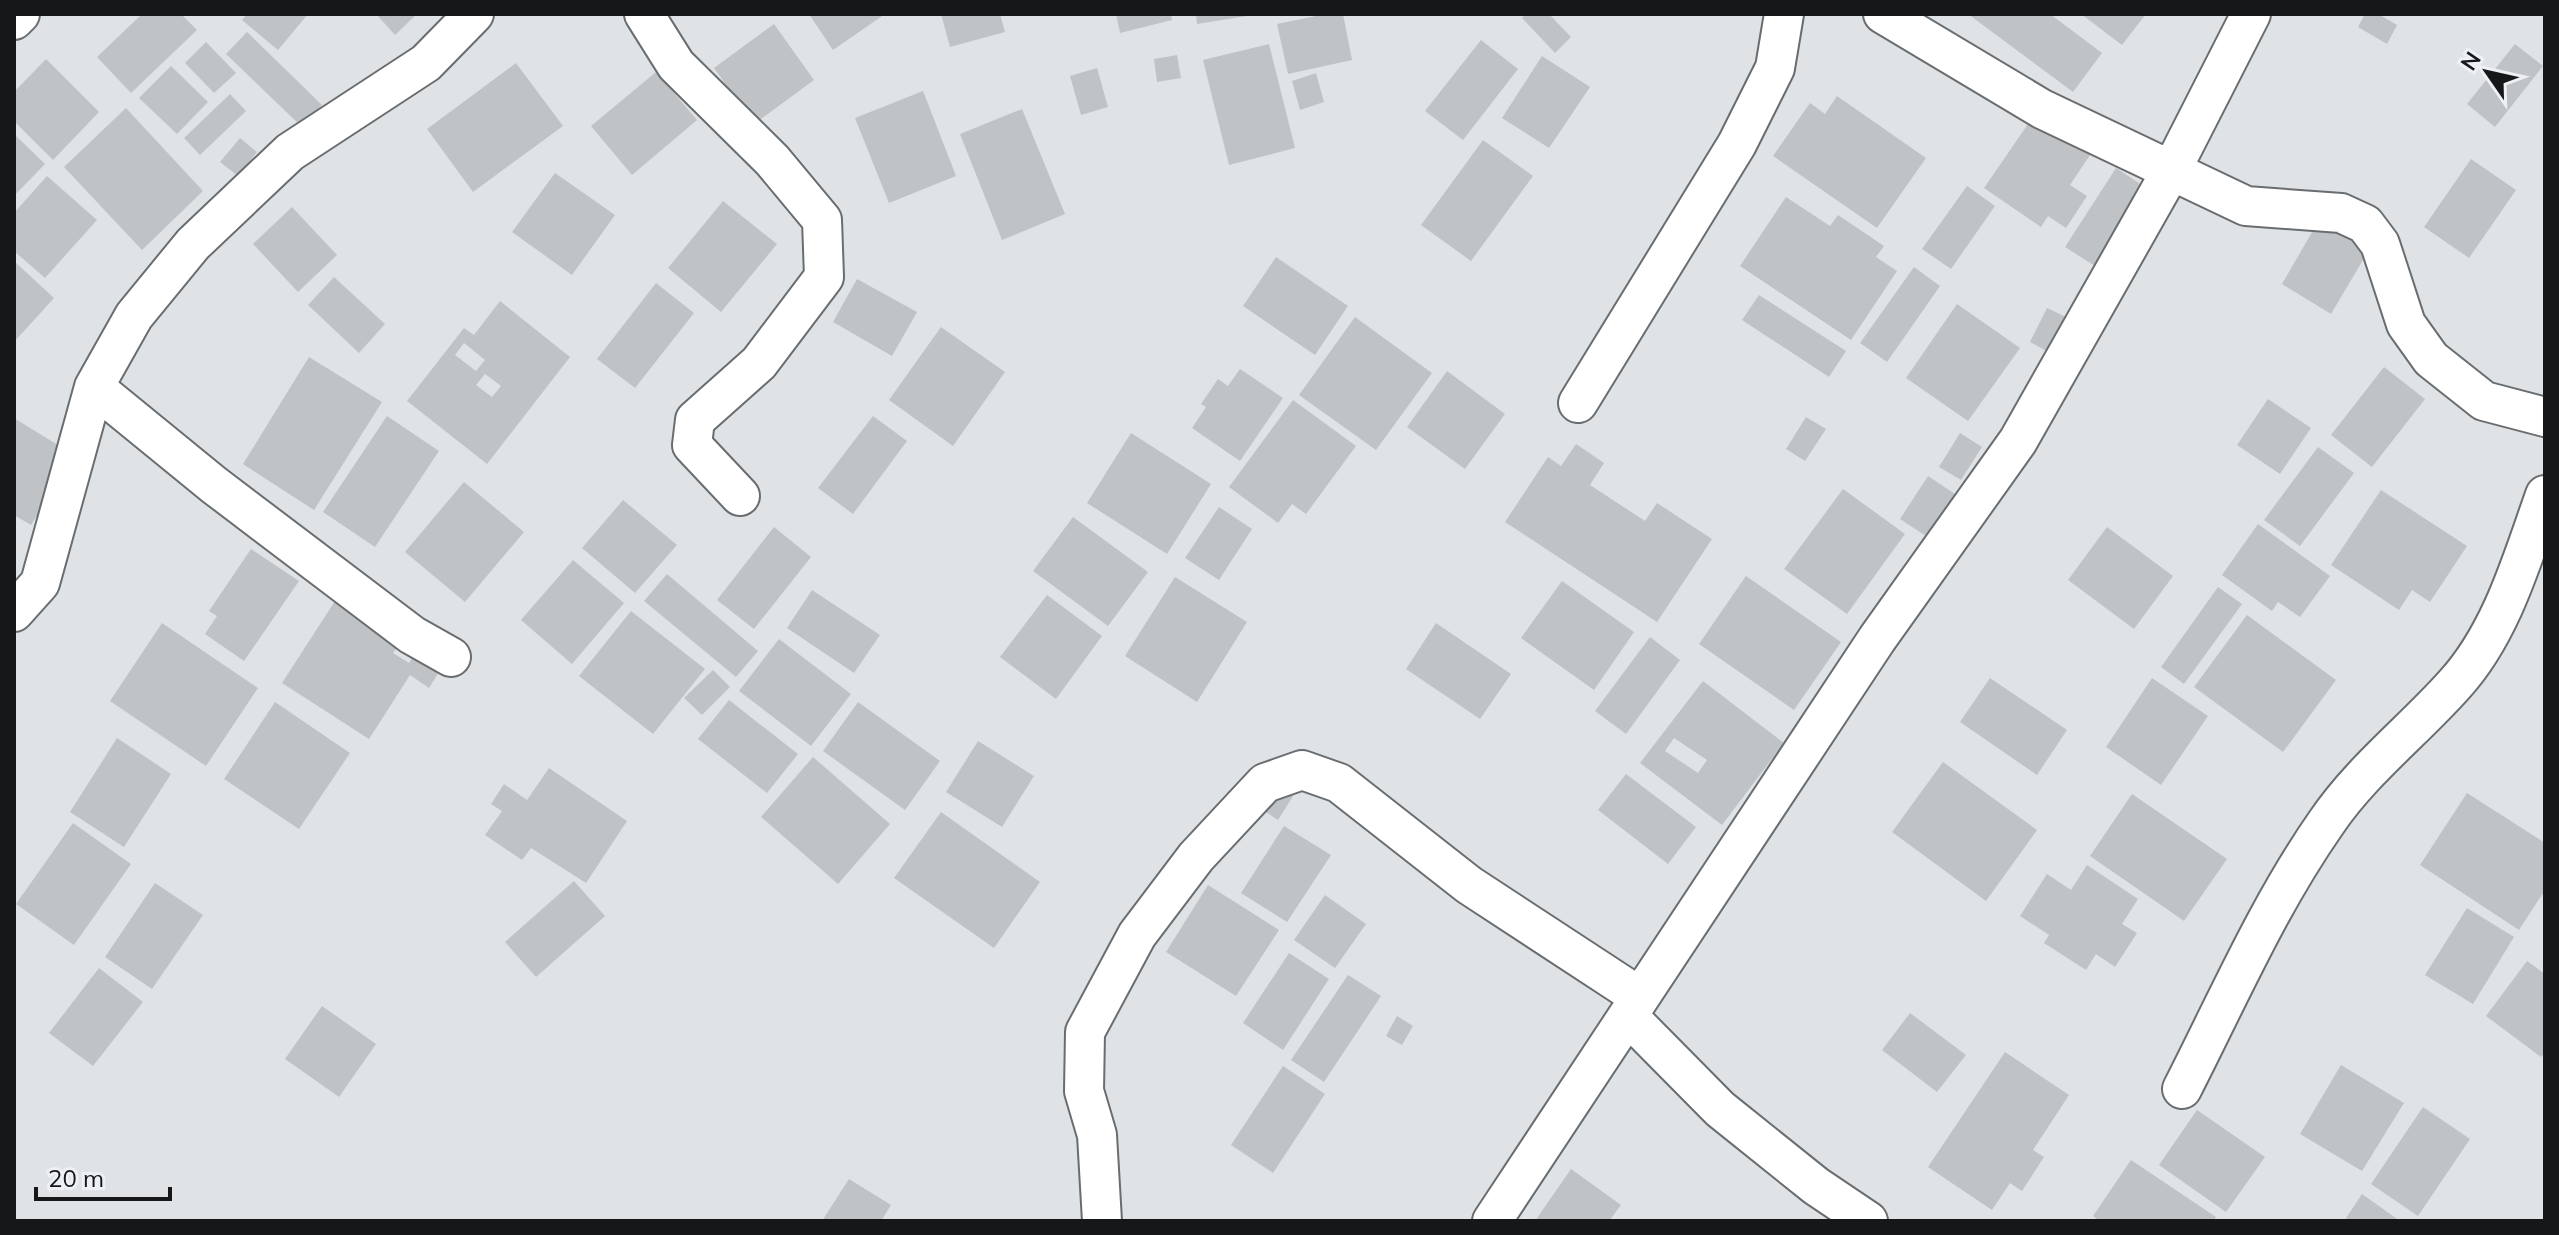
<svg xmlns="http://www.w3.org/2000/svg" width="2559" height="1235" font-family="Mulish,sans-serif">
<rect width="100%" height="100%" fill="#dfe3e6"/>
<path fill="#bfc3c6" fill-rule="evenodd" d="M142,14h39l16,16 -66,63 -34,-36z
M247,14h61l-30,36 -36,-30z
M376,14h41l-22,21z
M809,14h76l-52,36z
M941,14h59l5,18 -55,15z
M1116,14h55l1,6 -52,13z
M1196,14h51v2l-50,8z
M1326,14h17l9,46 -64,14 -11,-50z
M1526,14h23l22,23 -16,16 -33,-35z
M1968,14h82l52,39 -29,39z
M2081,14h65l-24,31z
M2365,14h13l19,11 -10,19 -29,-17z
M774,24l40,56 -60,44 -40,-56z
M247,32l75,73 -21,21 -75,-72z
M1481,40l37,29 -55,71 -38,-29z
M206,42l30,31 -22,20 -29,-30z
M1269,44l26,104 -66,17 -26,-105z
M2515,44l28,22 -48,61 -28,-23z
M1177,55l4,23 -24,4 -3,-23z
M1542,56l48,31 -41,61 -47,-30z
M46,59l53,53 -46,48 -39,-39v-29z
M516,63l47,63 -90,66 -46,-63z
M171,66l37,36 -31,32 -38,-36z
M1097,68l11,39 -27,8 -11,-39z
M656,72l41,48 -65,55 -41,-49z
M1316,73l8,29 -24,8 -8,-29z
M923,91l33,85 -67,27 -34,-85z
M230,94l16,17 -46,44 -16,-17z
M1837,96l89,62 -49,70 -104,-72 37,-53 15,11z
M126,108l77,83 -61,59 -78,-83z
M1022,109l43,105 -63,26 -42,-106z
M2037,111l57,38 -24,36 17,11 -21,32 -18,-12 -7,11 -57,-39z
M14,134l31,30 -31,32z
M240,138l17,14 -19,24 -18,-14z
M1483,140l50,36 -62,85 -50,-36z
M2471,159l45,31 -47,68 -45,-31z
M2116,168l29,19 -50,79 -30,-19z
M555,173l60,42 -43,60 -60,-43z
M47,176l50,44 -52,58 -31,-27v-38z
M1967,186l28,20 -44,63 -29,-20z
M1786,197l44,29 8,-11 46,31 -8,11 21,14 -46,69 -111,-74z
M723,201l54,43 -56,68 -53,-44z
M292,207l45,48 -39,37 -45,-48z
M2323,213l50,30 -42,71 -49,-30z
M1276,257l72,49 -33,49 -72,-49z
M14,261l40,37 -40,44z
M1914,267l26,19 -53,76 -27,-19z
M334,277l51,47 -26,29 -51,-48z
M857,279l60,33 -25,44 -59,-34z
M656,283l38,30 -59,75 -38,-29z
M1759,295l87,56 -17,26 -87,-57z
M500,301l70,56 -83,107 -80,-63 57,-73 10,7zM464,343l21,17 -9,11 -21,-16zM485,374l16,12 -9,11 -16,-12z
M1957,304l63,44 -52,73 -62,-43z
M2047,308l23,11 -18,35 -22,-12z
M1355,317l77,56 -56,77 -77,-55z
M941,327l64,45 -52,74 -64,-46z
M309,357l73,45 -68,108 -71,-46z
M2384,367l41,32 -53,68 -41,-32z
M1240,369l43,29 -43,63 -48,-33 14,-21 -5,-3 17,-25 10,7z
M1447,371l58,43 -40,55 -58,-42z
M2268,399l43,29 -31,46 -43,-29z
M1293,400l63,46 -50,68 -14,-10 -14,19 -49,-36z
M387,416l52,35 -64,96 -52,-35z
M873,416l34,25 -54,73 -35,-26z
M1806,417l20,12 -21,32 -19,-12z
M14,418l60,37 -43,70 -17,-10z
M1131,433l80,51 -44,70 -80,-51z
M1960,433l22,14 -21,33 -22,-13z
M1576,444l28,19 -14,22 55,36 12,-18 55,36 -55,83 -152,-100 43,-65 13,9z
M2318,447l36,26 -54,73 -36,-26z
M1928,476l27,18 -29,42 -26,-17z
M464,482l60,50 -59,70 -60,-50z
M1843,489l62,45 -58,80 -63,-45z
M2381,490l86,56 -37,56 -18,-12 -13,20 -68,-45z
M623,500l54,45 -42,48 -53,-45z
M1219,507l33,22 -33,51 -34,-22z
M1073,517l75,55 -40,54 -75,-55z
M2258,524l72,52 -30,41 -22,-15 -6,9 -50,-36z
M774,527l37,30 -57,72 -37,-29z
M2107,527l66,49 -39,53 -66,-49z
M251,549l48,32 -55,80 -39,-27 12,-18 -8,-5z
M573,560l51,43 -52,61 -51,-44z
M667,574l91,77 -22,26 -92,-76z
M1746,576l95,66 -47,68 -95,-66z
M1175,577l72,45 -50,80 -72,-46z
M1562,581l72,51 -40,58 -73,-52z
M2218,587l24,17 -58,80 -23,-17z
M812,590l68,45 -26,38 -67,-45z
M1047,595l55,41 -46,63 -56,-42z
M335,601l65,42 -7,10 16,10 6,-10 26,16 -12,19 -19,-13 -41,64 -87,-56z
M631,611l74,58 -52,65 -74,-58z
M2247,615l89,65 -53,72 -89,-65z
M162,623l96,65 -52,78 -96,-65z
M1436,623l75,51 -31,45 -74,-50z
M1650,637l30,23 -54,74 -31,-23z
M779,639l72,55 -40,52 -72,-55z
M713,670l17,17 -28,28 -18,-17z
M1990,678l77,52 -30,45 -77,-53z
M2152,678l56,38 -47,69 -55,-38z
M1703,681l81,62 -62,82 -82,-62zM1674,738l33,22 -9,13 -33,-22z
M729,700l69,54 -31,39 -69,-54z
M275,702l75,51 -51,76 -75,-50z
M858,702l82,59 -35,49 -82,-59z
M117,738l54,36 -47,73 -54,-35z
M978,741l56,35 -32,51 -56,-35z
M813,757l77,67 -52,60 -77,-67z
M1943,762l94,68 -51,71 -94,-69z
M549,768l78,53 -41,62 -55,-35 -9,12 -37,-25 17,-24 -11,-7 13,-20 23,16z
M1626,774l70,53 -28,37 -70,-54z
M1278,783l17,10 -17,27 -17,-11z
M2467,793l78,50v47l-26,40 -99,-65z
M2132,794l95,65 -43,62 -94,-65z
M941,812l99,70 -46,66 -100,-70z
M73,823l58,41 -57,81 -58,-41z
M1284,826l47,29 -44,67 -46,-29z
M2087,865l51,34 -16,25 15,9 -22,34 -19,-13 -10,16 -42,-27 5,-8 -29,-19 27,-42 24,16z
M574,881l31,35 -69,61 -31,-35z
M155,883l48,32 -51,74 -47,-32z
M1208,885l71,45 -43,66 -70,-44z
M1325,895l41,29 -31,44 -41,-28z
M2467,908l47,29 -41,67 -48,-29z
M1289,953l40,26 -46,71 -40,-27z
M2527,961l18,13v78l-4,5 -55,-41z
M99,968l44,34 -50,64 -44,-33z
M1348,975l33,21 -57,86 -33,-22z
M322,1006l54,38 -37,53 -54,-38z
M1910,1013l56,42 -29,37 -55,-42z
M1397,1016l16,10 -11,19 -16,-9z
M2005,1052l64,43 -36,55 11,7 -22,34 -12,-8 -18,27 -64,-43z
M2341,1065l63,38 -42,68 -62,-37z
M1283,1066l42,28 -52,79 -42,-28z
M2423,1107l47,32 -52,77 -47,-32z
M2197,1110l68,47 -39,55 -67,-47z
M2131,1160l85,57 -3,4h-113l-7,-5z
M1571,1169l50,36 -12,16h-74z
M849,1179l42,26 -10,16h-59z
M2362,1194l38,27h-56z"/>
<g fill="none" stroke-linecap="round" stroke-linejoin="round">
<g stroke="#696d70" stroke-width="42">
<path id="street" d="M644,14l32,51 96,95 50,60 2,57 -65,86 -64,57 -3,25 48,51
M1883,14l159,95 204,97 95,7 24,11 15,20 26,80 25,35 53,42 61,16
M14,20l6,-6
M94,387l120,98 198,150 39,22
M1578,403l159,-259 38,-76 9,-54
M14,612l26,-29 54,-196 40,-71 59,-72 97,-92 136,-89 48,-49
M1628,1016l92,93 96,77 52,35
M2182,1089c46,-90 86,-183 144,-266 35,-52 87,-92 128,-138 47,-51 68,-125 91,-190
M1102,1221l-5,-86 -13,-44 1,-59 52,-97 59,-78 69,-74 37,-13 37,13 130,102 171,112
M1492,1221l385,-582 141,-198 153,-270 80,-157"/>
</g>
<use href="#street" stroke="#fff" stroke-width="38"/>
</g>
<rect width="2559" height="1235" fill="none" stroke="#151718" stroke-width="32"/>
<g transform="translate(2487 72) rotate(304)" stroke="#edf0f4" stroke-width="6" paint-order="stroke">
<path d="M0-6L14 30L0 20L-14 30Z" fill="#151718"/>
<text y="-12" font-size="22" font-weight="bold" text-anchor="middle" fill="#151718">N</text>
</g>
<path d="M36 1187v12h134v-12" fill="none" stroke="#151718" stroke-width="4"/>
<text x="48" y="1187" font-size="24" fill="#151718" stroke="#edf0f4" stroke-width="6" paint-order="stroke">20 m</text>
</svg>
